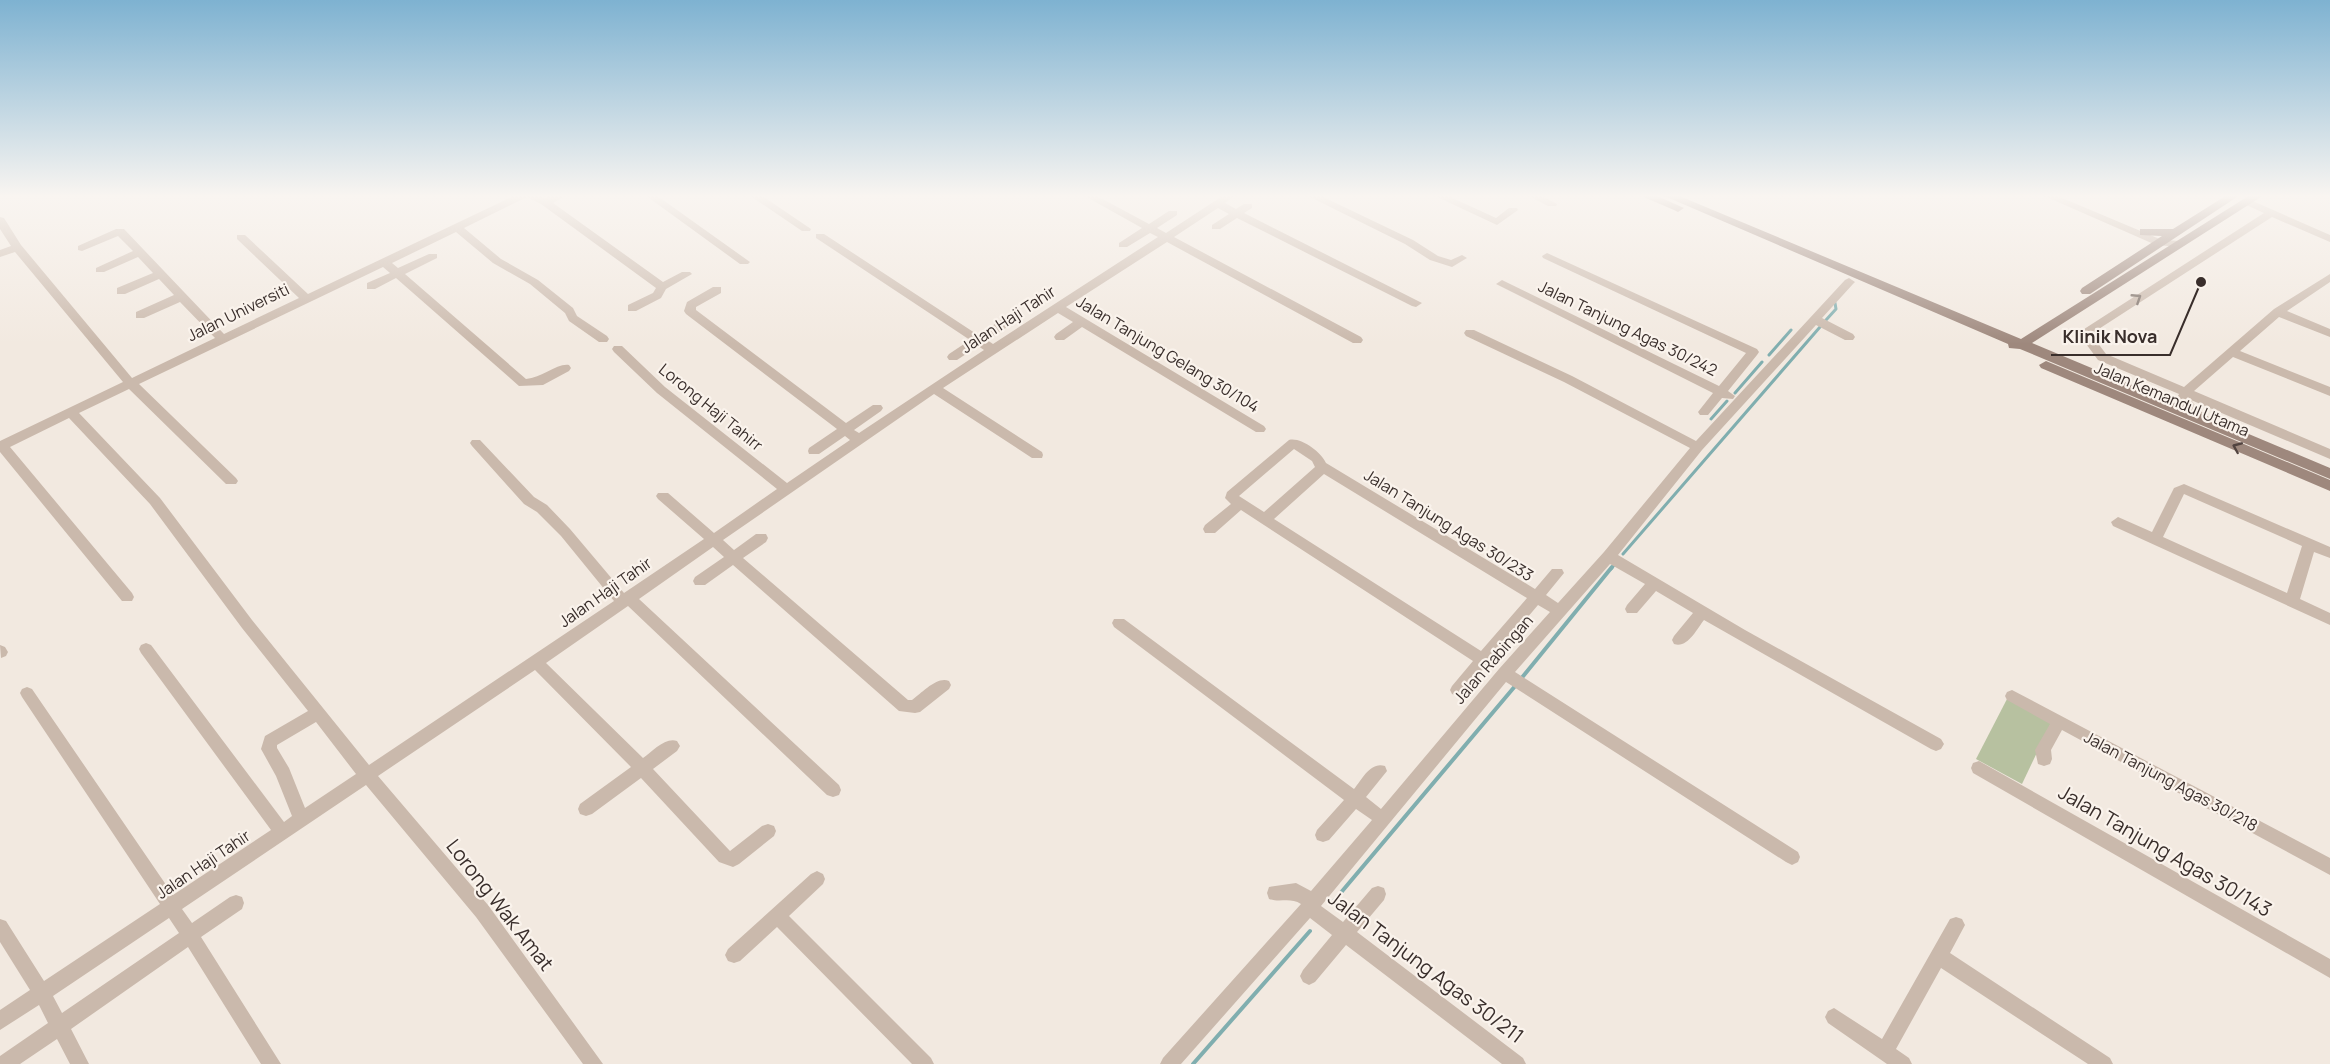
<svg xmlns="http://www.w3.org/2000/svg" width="2330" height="1064" font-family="Manrope,sans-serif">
<rect width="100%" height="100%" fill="#f2e9e0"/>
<path fill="#b7c1a0" d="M2007,699l44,24 -29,61 -46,-25z"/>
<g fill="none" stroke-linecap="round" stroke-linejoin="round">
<path stroke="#80aeaf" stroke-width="3" d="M1826,320l10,-11 -1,-6
M1769,355l22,-25
M1735,393l27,-31
M1711,419l16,-18
M1623,554l197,-227
M1611,569l3,-4"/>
<path stroke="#80aeaf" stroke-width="4" d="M1520,680l92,-113
M1333,902l183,-217
M1193,1064l117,-133"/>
<path fill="#cab9ac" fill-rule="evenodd" d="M516,195h23l6,3 8,-3h13l-13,8 110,79 19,-10h8l2,2 -26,15 -5,9 -25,13h-8v-6l25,-12 3,-5 -115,-84 -14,-7 -63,31 37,31 37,21 35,28 4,8 30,20 2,3 -2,3h-8l-30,-21 -4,-8 -35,-29 -37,-21 -37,-31 -64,31 6,5 31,-14h8v4l-32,16 121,105c16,-1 31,-16 43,-14l2,3 -2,3 -26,14 -24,1 -123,-108 -21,11h-8v-6l23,-10 -7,-6 -244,117 97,94 2,3 -2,3h-10l-97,-95 -50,24 81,85 92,122 117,145 245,-164 -53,-65 -24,-24 -13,-8 -52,-58 -2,-3 2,-3h8l54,57 13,8 23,24 54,64 80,-54 -46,-40 -2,-3 2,-3h10l46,40 63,-44 -120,-96 -43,-41 -2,-3 2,-3h8l43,41 122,96 63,-43 -5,-4 -26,18h-10l-1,-3 1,-3 28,-19 -151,-115 -2,-3 3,-9 26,-15h8v6l-25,14v3l150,113 27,-18h8l2,3 -2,3 -27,19 5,3 125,-83 -6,-4 -21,14h-8l-2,-3 2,-3 21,-14 -154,-102v-4h8l154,101 26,-17h8l2,3 -2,3 -25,16 6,4 165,-107 -8,-4 -23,14h-8v-4l23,-15 -59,-33h12l54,29 20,-13h8v4l-20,13 9,5 58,-38h12l-11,8 11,6 8,-5h8v4l-8,5 178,90 -6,4 -4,-1 -175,-88 -17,11h-8v-4l17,-11 -11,-6 -44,29 187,100 2,3 -2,3h-8l-186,-101 -101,65 198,119 2,3 -2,3h-8l-174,-105 -18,13h-8l-2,-3 2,-3 17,-12 -15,-9 -115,75 99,64 1,3 -1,3h-10l-98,-64 -211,146 11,10 22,-16h10l2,4 -2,4 -23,16 165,142h4c10,-7 25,-24 37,-19l2,4 -2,4 -29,23 -5,1 -16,-2 -166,-146 -28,20h-10l-2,-4 2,-4 29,-20 -11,-10 -74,52 200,186 2,5 -2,5 -6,2 -6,-2 -199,-189 -82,57 97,95c9,-6 22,-21 34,-17l3,5 -3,5 -24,18 77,82 32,-25 6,-2 6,2 2,5 -2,5 -35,28 -6,3 -14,-5 -78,-84 -49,36 -6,2 -6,-2 -2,-5 2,-5 51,-37 -96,-97 -157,106 110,129 115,159h-20l-107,-147 -110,-132 -184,124 10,14 38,-26 6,-2 6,2 2,6 -2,6 -41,28 80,127h-20l-73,-117 -117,82 18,35h-19l-13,-25 -37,25h-20v-8l48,-33 -9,-18 -39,25v-20l30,-20 -30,-48v-23l6,2 38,60 116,-77 -138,-207 -2,-4 2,-4 5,-2 5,2 141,206 98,-65 -130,-177 -2,-4 2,-4 5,-2 5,2 133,177 8,-6 -16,-40 -15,-27 4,-13 43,-25 -66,-83 -92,-124 -81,-86 -59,29 122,146 2,4 -2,4h-10l-122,-149v-11l123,-59 -108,-130 -15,5v-7l11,-4 -11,-17v-12l4,1 17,27 111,133 83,-40 -35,-36 -36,16h-8v-6l38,-17 -15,-16 -34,15h-8v-6l36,-15 -15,-16 -34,15h-8v-4l37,-17 -15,-15 -36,15 -4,-1v-4l38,-17h8l100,105 75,-36 -62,-59v-4h8l63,59zM316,722l40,52 -51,34 -16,-40 -12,-20v-3zM169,918l10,15 -117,80 -9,-17z
M645,195h11l94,67 -2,2h-8z
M749,195h12l50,34 -1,2h-8z
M1306,195h13l94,45 25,16 13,4 11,-5 5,3 -15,9 -22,-7 -25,-16z
M1433,195h13l50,23 13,-10h8l1,2 -21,15z
M1527,195h13l17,9 -1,2h-8z
M2042,195h13l107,45 19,1 5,3 -5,3 -25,-2z
M2248,199l82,36v7l-58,-25 -181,117 15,20 78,33 90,-78 56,-35v8l-43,29 43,18v8l-51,-20 -39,34 90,36v9l-97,-39 -39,34 136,58v10l-139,-59 7,9 16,12 -2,3c-15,3 -28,-15 -35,-26l2,-4 -81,-34 -20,-27 186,-120 -20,-9 -1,-2z
M1547,253l210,96 2,3 -2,3 -29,36 7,5 -2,3 -11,-1 -14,17h-8l-2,-3 15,-19 -217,-109 6,-4 4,2 213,104 27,-33 -203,-95 -1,-2z
M1849,278l6,4 -2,2 -31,34 31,16 2,3 -2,3h-8l-29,-15 -114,125 -84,105 127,75 196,109 3,5 -3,5 -5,2 -5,-2 -227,-129c-7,9 -17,29 -30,24l-2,-4 2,-4 19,-23 -37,-22 -19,22h-10l-2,-4 2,-4 18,-21 -35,-20 -95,108 283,180 2,5 -2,5 -6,3 -6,-3 -280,-180 -185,224 22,16 29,-34 6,-2 6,2 2,6 -2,6 -27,32 166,126 3,6h-24l-156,-119 -31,37 -6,3 -6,-3 -3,-6 3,-6 29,-35 -22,-17 -129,146h-21l3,-6 138,-154c-11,-7 -21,-1 -32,-5l-2,-6 2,-6 27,-4 15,8 61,-71 -16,-11 -27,31 -6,2 -6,-2 -2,-5 2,-5 27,-30 -230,-173 -2,-4 2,-4h10l230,170c8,-10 17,-28 31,-23l2,5 -21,26 15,12 118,-140 51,-57 -12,-7 -76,89 -5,2 -5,-2 -2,-4 2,-4 21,-25 -232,-151 -26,23h-10l-2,-4 2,-4 26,-21 -6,-6 2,-6 62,-52c12,-3 32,12 37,23l209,126 17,-20h10l2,4 -18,22 12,8 46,-51 86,-104 -126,-66 -98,-46 -2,-3 2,-3h8l98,46 124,65 149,-161zM1294,449l18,12 3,6 -51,45 -25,-16zM1324,474l203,124 -46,53 -207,-132z
M2184,484l146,63v11l-16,-6 -14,47 30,14v12l-217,-99 -2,-4 7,-5 34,15 22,-44zM2184,494l118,52 -15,47 -124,-56z
M0,645l5,2 3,5 -2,4 -5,2z
M2012,690l318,168v17l-268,-145 -11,20 1,9 -2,5 -6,2 -6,-2 -3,-14 15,-26 -43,-24 -2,-4 2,-4z
M1979,761l351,198v19l-357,-205 -2,-5 2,-5z
M817,871l6,3 2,5 -2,5 -34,32 142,142 3,6h-22l-135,-137 -37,34 -6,2 -6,-2 -3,-6 3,-6 83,-75z
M1956,917l6,2 3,6 -15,28 160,105 3,6h-25l-147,-96 -45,81 13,9 3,6h-25l-59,-41 -3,-6 3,-6 6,-3 48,31 68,-120z"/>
<path fill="#9e887d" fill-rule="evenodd" d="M1639,195h16l29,13 -6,4 -4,-2z
M1662,195h15l344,144 229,-144h14l-232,148 298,125v11l-310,-130 -11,-1 -1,-4z
M2227,195h13l-150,99h-8l-2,-3 2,-3 80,-52 -22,-1v-6h33z
M2046,361l284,119v11l-289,-123 -2,-3z"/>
</g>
<defs><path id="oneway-chevron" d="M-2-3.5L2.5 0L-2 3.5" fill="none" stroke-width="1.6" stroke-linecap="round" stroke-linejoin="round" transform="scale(1.5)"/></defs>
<use stroke="#7a6d65" href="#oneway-chevron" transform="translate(2137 298) rotate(-33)"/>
<use stroke="#524440" href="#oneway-chevron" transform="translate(2237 447) rotate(-157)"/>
<linearGradient id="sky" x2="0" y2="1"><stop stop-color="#7eb2d1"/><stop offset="0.57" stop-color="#f9f5f1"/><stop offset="1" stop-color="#f9f5f1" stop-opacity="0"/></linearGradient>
<rect width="2330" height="344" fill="url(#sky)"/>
<g text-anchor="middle" stroke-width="4.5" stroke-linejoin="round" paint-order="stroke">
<g font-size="16" fill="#392e2b" stroke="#faf3ec">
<text transform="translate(238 312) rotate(-26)" y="6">Jalan Universiti</text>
<text transform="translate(1008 319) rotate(-33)" y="6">Jalan Haji Tahir</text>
<text transform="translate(1628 328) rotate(26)" y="6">Jalan Tanjung Agas 30/242</text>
<text transform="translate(1168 354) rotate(31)" y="6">Jalan Tanjung Gelang 30/104</text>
<text transform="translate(2172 399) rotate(23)" y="6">Jalan Kemandul Utama</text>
<text transform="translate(711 407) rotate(39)" y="6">Lorong Haji Tahirr</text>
<text transform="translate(1449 525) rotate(32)" y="6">Jalan Tanjung Agas 30/233</text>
<text transform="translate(605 592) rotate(-35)" y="6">Jalan Haji Tahir</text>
<text transform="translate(1493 659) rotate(-49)" y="6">Jalan Rabingan</text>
<text transform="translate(2171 781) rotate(28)" y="6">Jalan Tanjung Agas 30/218</text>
<text transform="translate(203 864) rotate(-34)" y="6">Jalan Haji Tahir</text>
</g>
<g font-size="20" fill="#392e2b" stroke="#faf3ec">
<text transform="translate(2165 851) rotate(30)" y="7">Jalan Tanjung Agas 30/143</text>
<text transform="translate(500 905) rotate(52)" y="7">Lorong Wak Amat</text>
<text transform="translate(1426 967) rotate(37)" y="7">Jalan Tanjung Agas 30/211</text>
</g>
</g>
<path fill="none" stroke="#392e2b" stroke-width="2" d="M2201 282L2170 355H2051"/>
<circle fill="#392e2b" stroke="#faf3ec" stroke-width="2" cx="2201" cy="282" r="6"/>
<g font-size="18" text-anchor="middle" font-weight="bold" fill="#392e2b" stroke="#faf3ec" stroke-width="4.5" stroke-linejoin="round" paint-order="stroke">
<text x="2110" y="343">Klinik Nova</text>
</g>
</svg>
